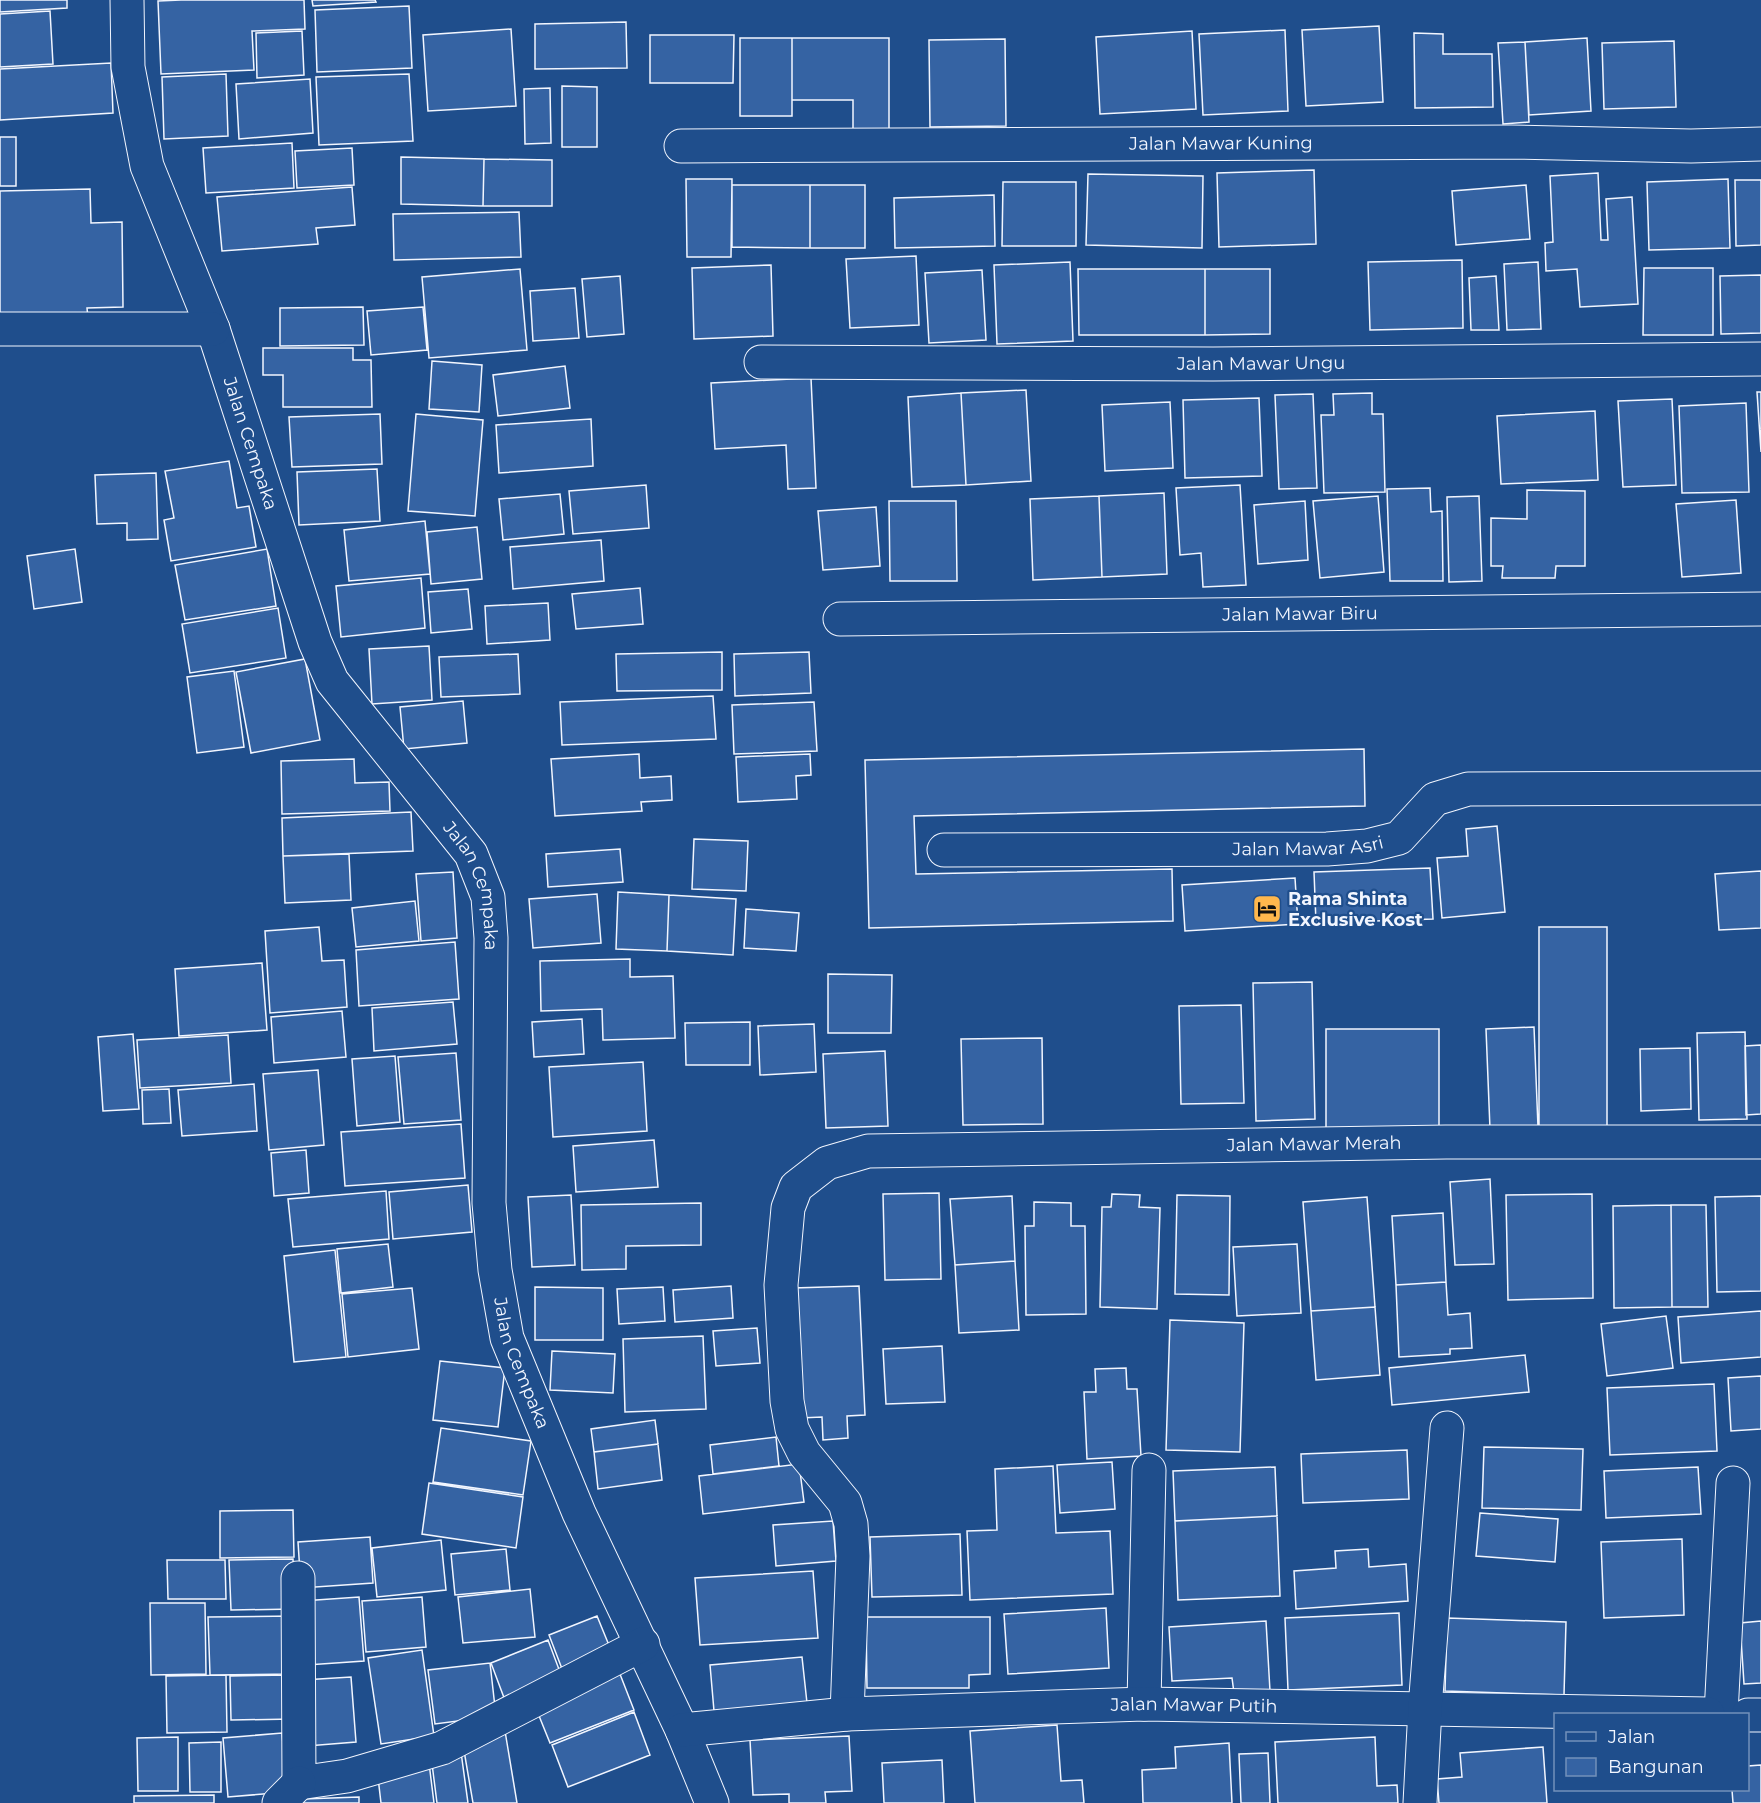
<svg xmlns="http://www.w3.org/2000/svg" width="1761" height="1803" font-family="Montserrat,sans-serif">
<rect width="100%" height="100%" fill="#1f4e8c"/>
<path fill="#3563a3" stroke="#f2f6ff" stroke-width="1.5" d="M0,0h67v8l-67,4z
M181,0h123l1,29 -53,2 2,39 -93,4 -3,-73z
M312,0h63l1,2 -63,4z
M409,6l3,62 -95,4 -2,-62z
M50,11l3,53 -53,3v-53z
M626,22l1,46 -92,1v-45z
M1379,26l4,76 -77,4 -4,-76z
M511,29l5,77 -88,5 -5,-76z
M1285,30l3,81 -85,4 -4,-81z
M302,31l2,44 -47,3 -1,-45z
M1192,31l4,78 -96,5 -4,-77z
M1414,33l29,1v20h49l1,53 -78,1z
M650,35h84l-1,48h-83z
M740,38h52v78h-52z
M792,38h97v94h-36v-32h-61z
M1587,38l4,73 -62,4 -4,-73z
M1005,39l1,87 -76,1 -1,-87z
M1674,41l2,66 -72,2 -2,-66z
M1525,42l4,80 -26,2 -5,-81z
M111,63l2,50 -113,7v-51z
M226,74l2,62 -64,3 -2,-62z
M409,74l4,67 -94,4 -3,-68z
M310,79l3,54 -74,6 -3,-55z
M562,86l35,1v60h-35z
M550,88l1,55 -26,1 -1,-55z
M0,137h16v49h-16z
M292,143l2,45 -88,5 -3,-45z
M352,148l2,37 -57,3 -2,-37z
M401,157l83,2 -1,47 -82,-2z
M484,159l68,1v46h-69z
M1314,170l2,74 -97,3 -2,-74z
M1598,173l3,67h7l-2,-41 26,-2 6,107 -58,3 -3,-38 -31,2 -1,-28 8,-1 -3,-66z
M1088,174l115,2 -1,72 -116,-3z
M686,179h46l-1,78h-44z
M1728,179l2,69 -81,2 -2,-68z
M1735,180h26v65l-25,1z
M1003,182h73v64h-74z
M732,185h78v63l-78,-1z
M810,185h55v63h-55z
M1526,185l4,54 -74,6 -4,-54z
M352,187l3,38 -39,3 2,16 -96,7 -5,-54z
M90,189l1,34 31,-1 1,85 -36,1 1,10 -88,1v-128z
M994,195l1,51 -100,2 -1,-50z
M519,212l2,45 -127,3 -1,-46z
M916,256l3,69 -69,3 -4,-69z
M1462,260l1,68 -93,2 -2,-68z
M1070,262l3,79 -76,3 -3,-79z
M1538,262l3,67 -34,1 -3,-66z
M771,265l2,71 -79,3 -2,-71z
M1644,268h69v67h-70z
M520,269l7,81 -98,8 -7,-81z
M1078,269h127v66h-126z
M1205,269h65v65l-65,1z
M982,270l4,70 -57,3 -4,-70z
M1761,275v58l-40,1 -1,-58z
M620,276l4,58 -37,3 -5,-58z
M1496,276l3,54h-28l-2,-52z
M575,288l4,50 -46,3 -3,-50z
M363,307l1,38 -84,1v-38z
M423,307l4,43 -56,5 -4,-44z
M263,348h90v12h18l1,47h-89v-32h-20z
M432,361l50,4 -3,47 -50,-3z
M565,366l5,42 -72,8 -5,-41z
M811,378l5,110 -28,1 -2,-44 -71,4 -4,-66z
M1026,390l5,91 -65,4 -5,-92z
M1757,392h4v60z
M961,393l5,92 -54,2 -4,-90z
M1372,393v21h11l2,78 -61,1 -3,-78h13l-1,-21z
M1313,394l4,94 -38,1 -4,-94z
M1259,398l3,78 -77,2 -2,-78z
M1672,399l4,86 -53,2 -5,-86z
M1170,402l3,66 -68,3 -3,-66z
M1746,403l3,89 -67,1 -3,-87z
M1595,411l3,69 -97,4 -4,-68z
M380,414l2,50 -90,3 -3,-50z
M416,414l67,6 -8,96 -67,-5z
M591,419l2,47 -94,7 -3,-48z
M229,461l8,47 12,-2 7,41 -85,14 -7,-41 10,-2 -9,-47z
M377,469l3,52 -81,4 -2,-53z
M156,473l2,66 -31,1v-17l-30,1 -2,-49z
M646,485l3,43 -76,6 -4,-43z
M1240,485l6,100 -43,2 -2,-34 -21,2 -4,-67z
M1430,488l1,24 11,-1 1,70h-53l-3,-92z
M1527,490l58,1v75h-29l-1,12h-53l1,-12h-12v-48l36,1z
M1164,493l3,81 -65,3 -3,-81z
M560,494l4,40 -61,6 -4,-41z
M1099,496l3,81 -69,3 -3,-81z
M1378,496l6,76 -64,6 -7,-77z
M1479,496l3,85 -33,1 -2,-85z
M1736,500l5,73 -59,4 -6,-73z
M889,501h67l1,80h-67z
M1305,501l3,59 -50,4 -4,-59z
M876,507l4,59 -57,4 -5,-59z
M425,521l5,53 -81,7 -5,-51z
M477,527l5,52 -51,5 -4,-52z
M601,540l3,41 -91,8 -3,-42z
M75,549l7,53 -48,7 -7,-53z
M267,549l9,57 -91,14 -10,-55z
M421,578l4,50 -84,9 -5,-51z
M640,588l3,36 -67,5 -4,-35z
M468,589l4,40 -41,4 -3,-41z
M548,603l2,37 -63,4 -2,-38z
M278,608l8,50 -96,15 -8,-49z
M429,646l3,54 -60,4 -3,-55z
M722,652v38l-105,1 -1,-37z
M809,652l2,41 -76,3 -1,-42z
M518,654l2,40 -79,3 -2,-40z
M305,659l15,81 -69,13 -15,-81z
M234,671l10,76 -47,6 -10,-76z
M713,696l3,43 -154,6 -2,-43z
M463,701l4,42 -63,6 -4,-42z
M814,702l3,49 -83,3 -2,-49z
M1364,749l1,57 -451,10 2,58 256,-5 1,52 -304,7 -4,-168z
M639,754l1,24 31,-2 1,24 -31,2 1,9 -87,5 -4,-57z
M810,754l1,21 -15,1 1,23 -59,3 -2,-45z
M354,759l1,24 34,-1 1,29 -108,3 -1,-53z
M411,812l2,39 -130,5 -1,-38z
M1497,826l8,86 -63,6 -5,-60 31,-2 -2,-27z
M694,839l54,2 -2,50 -54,-2z
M620,849l3,33 -75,5 -2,-33z
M349,854l2,46 -66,3 -2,-47z
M1430,868l3,51 -117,4 -2,-51z
M1761,871v57l-42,2 -4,-56z
M453,872l4,66 -36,3 -5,-67z
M1295,878l3,46 -113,7 -3,-46z
M618,892l51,3 -2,56 -51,-2z
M597,894l4,49 -68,5 -4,-49z
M669,895l67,4 -3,56 -66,-4z
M415,901l4,40 -63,6 -4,-39z
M746,909l53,4 -3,38 -52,-3z
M319,927l3,34 22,-1 3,47 -77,6 -5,-82z
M1539,927h68v203l-68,-1z
M455,942l4,57 -100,7 -3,-56z
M630,959v18l43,-1 2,62 -72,2 -1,-31 -61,2 -1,-50z
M262,963l5,67 -88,6 -4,-67z
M828,974l64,1 -1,58h-63z
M1312,982l3,137 -59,2 -3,-138z
M453,1002l4,42 -83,7 -2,-43z
M1241,1005l3,98 -63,1 -2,-98z
M342,1011l4,46 -72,6 -3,-46z
M582,1019l2,35 -50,3 -2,-35z
M750,1022v43h-64l-1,-42z
M814,1024l2,48 -56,3 -2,-49z
M1534,1027l4,100 -48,2 -4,-100z
M1326,1029h113v99h-113z
M1745,1032l2,87 -48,1 -2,-87z
M133,1034l6,75 -36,2 -5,-74z
M228,1035l3,48 -91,5 -3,-48z
M1042,1038l1,86 -80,1 -2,-86z
M1761,1045v69l-15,1 -1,-69z
M1690,1048l1,61 -50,2 -1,-62z
M885,1051l3,75 -62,2 -3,-74z
M456,1053l5,67 -57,4 -6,-67z
M395,1056l5,66 -43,4 -5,-67z
M643,1062l4,69 -94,6 -4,-70z
M318,1070l6,75 -55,5 -6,-76z
M254,1084l3,47 -75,5 -4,-46z
M169,1089l2,34 -28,1 -1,-34z
M461,1124l4,54 -120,8 -4,-54z
M654,1140l4,47 -82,5 -3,-46z
M306,1150l3,43 -35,3 -3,-43z
M1490,1179l4,85 -39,1 -5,-83z
M468,1185l4,47 -79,7 -4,-47z
M386,1191l3,48 -96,8 -5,-48z
M939,1193l2,86 -56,1 -2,-86z
M1112,1194l28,1 -1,12 21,1 -3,101 -57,-2 2,-100h9z
M1592,1194l1,104 -85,2 -2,-105z
M571,1195l4,70 -43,2 -4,-70z
M1177,1195l53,1 -1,99 -54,-1z
M1012,1196l3,65 -60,4 -5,-66z
M1761,1196v95l-44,1 -2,-95z
M1367,1197l8,110 -64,4 -8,-109z
M1034,1202l37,1v23h14l1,88 -60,1 -1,-89h9z
M701,1203v42l-75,1v23l-44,1 -1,-65z
M1671,1205h35l2,102h-36z
M1671,1205l1,102 -58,1 -1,-102z
M1443,1213l3,69 -50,3 -4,-69z
M388,1244l5,43 -52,6 -4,-44z
M1297,1244l4,69 -64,3 -4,-69z
M335,1250l11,107 -52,5 -10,-106z
M1015,1261l4,69 -60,3 -4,-68z
M1446,1282l2,33 22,-2 2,35 -22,1v5l-51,3 -3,-72z
M731,1286l2,32 -58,4 -2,-32z
M859,1286l6,129 -18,1 1,22 -25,2 -1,-23 -22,1 -7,-130z
M535,1287l68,1v52h-68z
M663,1287l2,34 -46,3 -2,-35z
M412,1288l7,61 -71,8 -6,-63z
M1375,1307l5,68 -64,5 -5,-69z
M1761,1311v46l-80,6 -3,-46z
M1666,1316l7,52 -66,8 -6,-52z
M1170,1320l74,3 -4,129 -74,-2z
M757,1328l3,35 -44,3 -3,-35z
M703,1336l3,73 -81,3 -2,-73z
M942,1346l3,56 -59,2 -3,-55z
M552,1351l63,3 -2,39 -63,-3z
M1525,1355l4,37 -137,13 -3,-37z
M440,1361l65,7 -7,59 -65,-7z
M1126,1368l1,21h10l4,67 -54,3 -3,-67h12l-1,-23z
M1761,1376v53l-30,2 -3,-53z
M1714,1384l3,67 -107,4 -3,-67z
M655,1420l3,24 -64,8 -3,-23z
M441,1428l90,13 -8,54 -90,-13z
M776,1437l3,29 -66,8 -3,-29z
M658,1444l4,36 -64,9 -4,-37z
M1484,1447l99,2 -2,61 -99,-2z
M1407,1450l2,49 -106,4 -2,-49z
M1112,1462l3,47 -55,4 -3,-48z
M799,1464l5,38 -101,12 -4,-38z
M1053,1466l3,67 54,-2 3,63 -143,6 -3,-69 30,-1 -2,-61z
M1275,1467l2,49 -102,5 -2,-50z
M1698,1467l3,47 -95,4 -2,-47z
M429,1483l94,14 -7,51 -94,-14z
M293,1510l1,47 -74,1v-47z
M1480,1513l78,6 -3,43 -79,-6z
M1277,1516l3,80 -102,4 -3,-79z
M833,1521l3,40 -60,5 -3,-41z
M960,1534l2,61 -90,2 -2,-60z
M370,1537l3,46 -72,5 -3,-46z
M1682,1539l2,76 -80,3 -3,-76z
M441,1540l5,50 -69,7 -5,-49z
M506,1549l4,41 -55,5 -4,-41z
M1368,1549l1,18 37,-3 2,37 -112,8 -2,-38 42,-3 -1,-17z
M293,1559l2,50 -64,1 -2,-50z
M167,1560h58l1,39h-58z
M813,1571l5,67 -118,7 -5,-67z
M530,1589l5,48 -72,6 -5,-46z
M359,1597l5,64 -57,4 -5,-64z
M422,1597l4,50 -60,5 -4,-51z
M150,1603h55l1,71 -55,1z
M1106,1608l3,60 -101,6 -4,-60z
M1399,1613l3,72 -114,5 -3,-72z
M294,1616l1,58 -85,1 -2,-58z
M597,1616l16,39 -49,19 -15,-39z
M866,1617h124v57l-21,1v13h-102z
M1447,1618l119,4 -2,73 -119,-4z
M1266,1621l4,70 -36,2 -2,-15 -60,3 -3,-54z
M1761,1621v62l-17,1 -4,-61z
M548,1640l15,40 -57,23 -15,-40z
M422,1650l12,86 -53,8 -13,-86z
M802,1657l5,46 -93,8 -4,-46z
M490,1663l6,53 -61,8 -7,-54z
M618,1669l16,41 -84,33 -17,-42z
M226,1675l1,57 -60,1 -1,-57z
M293,1675v44l-62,1 -1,-44z
M351,1677l5,65 -49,4 -4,-66z
M634,1712l16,43 -82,32 -16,-42z
M1057,1725l4,56 21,-1 2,23h-109l-5,-72z
M505,1731l12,72h-44l-11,-64z
M282,1733l5,59 -59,5 -5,-59z
M849,1736l3,55 -27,1 1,11h-37v-9l-36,1 -3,-55z
M178,1737v54h-40l-1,-53z
M1375,1737l2,49 20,-1 1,18h-120l-3,-61z
M221,1742v50h-31l-1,-49z
M1229,1743l3,60h-89l-1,-33 34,-2 -1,-21z
M1543,1747l4,56h-108l-2,-24 25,-2 -2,-24z
M461,1752l7,51h-31l-6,-47z
M1268,1753l2,50h-29l-2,-49z
M942,1760l2,43h-60l-2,-40z
M429,1763l5,40h-53l-4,-34z
M1761,1765v38h-28l-1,-13h16v-24z
M214,1795v8h-80v-7z
M359,1797v6h-56v-4z"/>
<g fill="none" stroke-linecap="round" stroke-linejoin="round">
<g stroke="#f2f6ff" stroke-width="35">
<g id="minor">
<path id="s1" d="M127,0l1,67 19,99 66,163 102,313 17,39 139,173 17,43 3,41 -2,265 6,67 12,68 72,175 103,217 30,73"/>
<path id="s2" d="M681,146l830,-4 180,4 70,-2"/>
<path d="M0,329h213"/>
<path id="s3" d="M761,362l452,2 548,-5"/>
<path id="s4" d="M840,619l921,-10"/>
<path id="s5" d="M944,850l383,-1 40,-3 32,-8 36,-39 33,-10 293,-1"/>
<path d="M298,1578l1,205 48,-7 95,-28 201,-104"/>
<path d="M1144,1704l5,-234"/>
<path id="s6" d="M847,1714l6,-158 -2,-32 -6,-21 -41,-50 -12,-24 -5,-28 -6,-116 7,-77 8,-21 31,-24 41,-12 578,-9h315"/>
<path d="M1721,1714l12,-231"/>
<path d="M1748,1715h13"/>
<path id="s7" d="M682,1730l165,-16 297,-10 564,10"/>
<path d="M279,1803l20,-20"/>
<path d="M1420,1803l5,-95 22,-280"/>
</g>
</g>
<use href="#minor" stroke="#1f4e8c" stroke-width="33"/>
</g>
<defs>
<g id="hotel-square" transform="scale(1.5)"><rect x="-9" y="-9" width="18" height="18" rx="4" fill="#ffb74d" stroke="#1f4e8c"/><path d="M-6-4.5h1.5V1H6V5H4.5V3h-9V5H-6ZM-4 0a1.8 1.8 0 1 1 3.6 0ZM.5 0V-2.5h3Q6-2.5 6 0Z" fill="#111"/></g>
</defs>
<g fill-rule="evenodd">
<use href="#hotel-square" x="1267" y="909"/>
</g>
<g text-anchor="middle" stroke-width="4.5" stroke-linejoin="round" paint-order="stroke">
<g font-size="18" fill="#f2f6ff" stroke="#1f4e8c">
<text dy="6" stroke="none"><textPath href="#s2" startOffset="540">Jalan Mawar Kuning</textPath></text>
<text dy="6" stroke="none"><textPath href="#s3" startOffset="500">Jalan Mawar Ungu</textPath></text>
<text dy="6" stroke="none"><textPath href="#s1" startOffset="464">Jalan Cempaka</textPath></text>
<text dy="6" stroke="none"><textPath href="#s4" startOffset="460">Jalan Mawar Biru</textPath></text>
<text dy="6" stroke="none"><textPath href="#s5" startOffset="364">Jalan Mawar Asri</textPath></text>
<text dy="6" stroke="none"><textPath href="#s1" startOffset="968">Jalan Cempaka</textPath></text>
<text dy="6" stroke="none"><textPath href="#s6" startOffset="1076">Jalan Mawar Merah</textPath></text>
<text dy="6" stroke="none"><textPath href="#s1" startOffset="1454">Jalan Cempaka</textPath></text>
<text dy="6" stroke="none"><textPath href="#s7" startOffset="513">Jalan Mawar Putih</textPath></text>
</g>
<g font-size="18" font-weight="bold" fill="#f2f6ff" stroke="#1f4e8c" text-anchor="start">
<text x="1288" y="905">Rama Shinta<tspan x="1288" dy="21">Exclusive Kost</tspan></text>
</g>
</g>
<rect x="1554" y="1713" width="195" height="78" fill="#1f4e8c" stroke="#7391ba" stroke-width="1.5"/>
<rect x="1566" y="1732" width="30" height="9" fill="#1f4e8c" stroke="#7391ba" stroke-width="1.5"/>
<text x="1608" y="1743" font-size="18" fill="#f2f6ff">Jalan</text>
<rect x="1566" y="1758" width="30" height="18" fill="#3563a3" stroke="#7391ba" stroke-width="1.5"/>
<text x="1608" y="1773" font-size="18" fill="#f2f6ff">Bangunan</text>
</svg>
